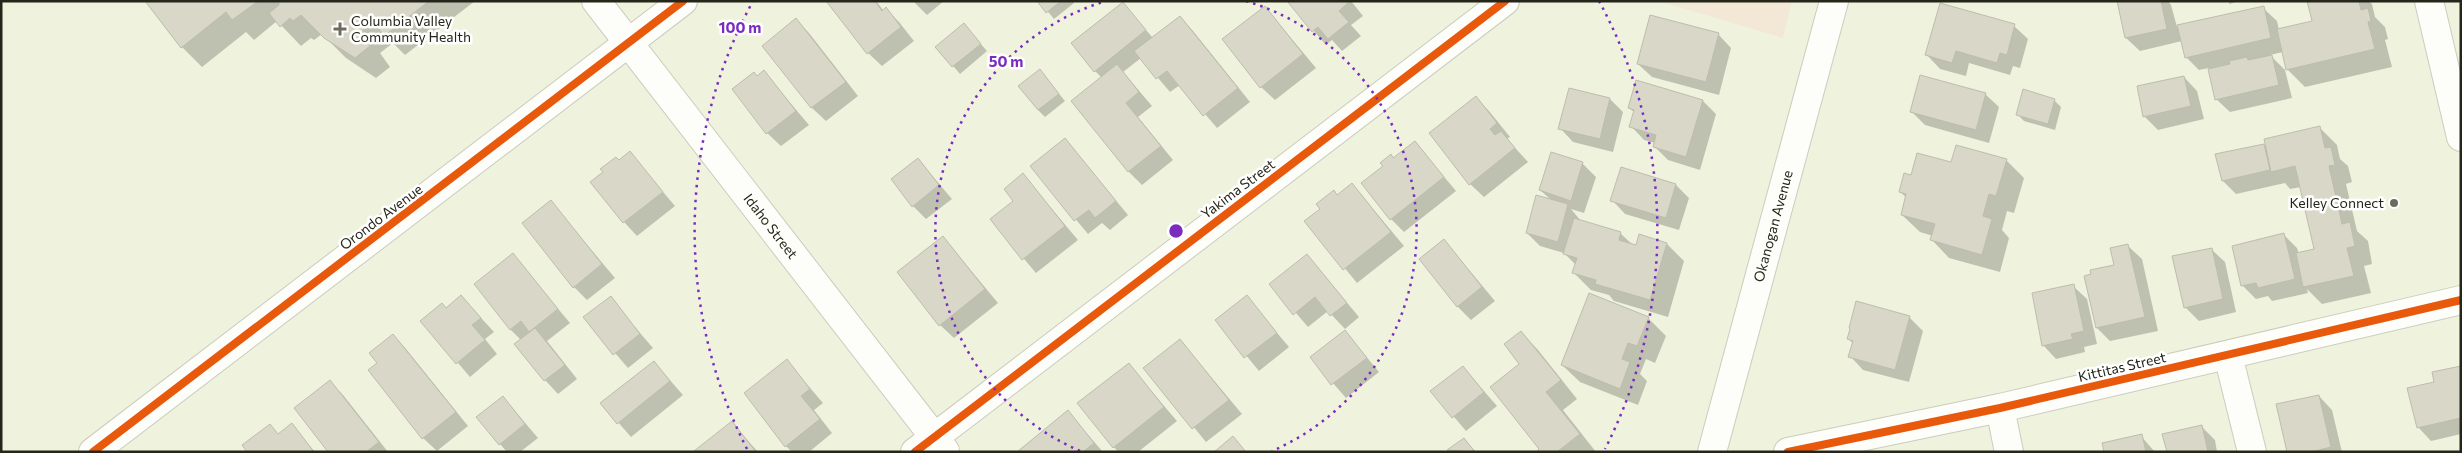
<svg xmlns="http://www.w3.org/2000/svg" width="2462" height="453" font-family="Commissioner,sans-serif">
<rect width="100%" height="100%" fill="#eff2dd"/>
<path fill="#f3e8d5" d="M1658,1h134l-9,37z"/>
<path fill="#0003" d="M146,1h329l-70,54 -12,-12 -13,10 10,14 -14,11 -30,-20 -24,-24 -8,6 -3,-2 -10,8 -24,-25 -23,19 -8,-8 -44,35 -20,-20z
M828,1h48l8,10 2,-2 13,13 15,19 -32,25 -14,-13z
M913,1h31l-17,14z
M1039,1h34l1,2 -20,16z
M1288,1h63l12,15 -12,9 10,11 -19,15 -10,-11 -6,5z
M2118,1h50l3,4 6,22 86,-19 14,13 2,9 35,-8 -5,-21h60l3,3 3,13 10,10 3,12 -3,1 7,27 -87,20 -18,-18 -4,-17 -13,3 15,15 7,28 -62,14 -14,-13 -7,-31 -10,2 -13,-13 -4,-16 -42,10 -14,-13z
M2227,1h12l-9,3z
M1123,4l30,34 27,-21 13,14 57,71 -33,26 -37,-43 -10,7 -29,-34 -18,14 29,34 -14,11 35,43 -31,25 -13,-13 -27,-94 -7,-7z
M1265,7l51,61 -41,32 -14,-13z
M796,20l13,13 49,63 -32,25 -14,-13 -48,-62z
M964,25l23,26 -27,23 -23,-27z
M2014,26l14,13 -8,29 -7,-2 -3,9 -41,-12 -3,13 -26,-7 -13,-14z
M1718,34l13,14 -12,47 -67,-18 -14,-13z
M764,72l45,53 -28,21 -14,-13 -9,-56z
M2184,77l13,14 7,28 -46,11 -14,-14z
M1046,78l19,23 -20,16 -7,-7z
M1985,94l14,13 -10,36 -64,-18 -13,-13z
M1476,98l13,13 21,26 -3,2 21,23 -44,35 -14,-13z
M1610,99l13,13 -10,40 -40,-10 -13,-14z
M2054,100l7,7 -6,23 -31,-9 -7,-7z
M1703,101l13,13 -16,56 -32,-10 -14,-14 1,-3 -11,-3 -13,-14 4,-13 -6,-5z
M2320,128l17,17 3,14 8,7 4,16 -6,2 11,47 11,10 4,23 -8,2 7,27 -49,11 -15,-15 1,4 -36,8 -4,-5 -12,3 -14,-14 42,-50 13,13 2,6 16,-4 -14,-63 -11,2 -5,-6 -49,11 -13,-13 -6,-26 46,-10 4,4z
M1065,139l63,76 -18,15 -8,-7 -14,11 -57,-68z
M1415,142l41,49 -52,41 -13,-13z
M630,153l45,53 -38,30 -13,-14 -5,-61z
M1552,154l31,10 13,13 -12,36 -13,-4 10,12 39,12 13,12 34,-1 17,17 -16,56 -54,-16 -5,-6 -18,-5 -18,-18 3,-7 -12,-12 -24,-7 -13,-13 24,-33 -11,-10z
M918,159l34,40 -26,20 -13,-13z
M2006,160l18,18 -10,35 -7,-2 -5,19 7,8 -9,34 -51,-14 -17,-18 1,-4 -13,-4 -18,-17 5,-17 -7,-6 12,-15 39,-13z
M1023,175l55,65 -42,33 -45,-53 24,-19z
M1352,184l52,62 -47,37 -51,-62z
M1676,185l13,13 -10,32 -54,-16 -13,-14z
M551,202l64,76 -28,22 -13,-13z
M943,237l55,66 -44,35 -14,-13z
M1444,240l51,61 -24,19 -13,-13 -37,-48z
M2128,246l14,13 16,72 -48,10 -13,-13 18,-62z
M2211,249l14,13 11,50 -37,9 -14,-14z
M513,255l57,68 -23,18 30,38 -19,15 -13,-14 -24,-40 -11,-11z
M1307,255l52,62 -14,12 -17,-18 -20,16 -37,-43z
M2073,286l14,13 10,45 -13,3 1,5 -29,7 -13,-14z
M461,296l33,36 -9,7 12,15 -27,23 -48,-56 25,-12z
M1247,297l42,50 -30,24 -42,-51z
M610,298l43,50 -25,20 -43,-50z
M1909,317l14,14 -14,51 -46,-12 -13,-14 3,-12 -4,-5z
M1648,318l18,18 -11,27 -9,-4 -6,15 7,7 -9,24 -58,-23 -18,-17z
M1345,331l34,41 -33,26 -35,-40z
M1521,332l17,18 39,49 -14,11 33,42h-58l3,-2 -20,-86z
M393,335l13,14 62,77 -31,25 -14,-13 -45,-75z
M1180,340l62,74 -36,28 -61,-74z
M787,361l36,42 -9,7 18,23 -23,19h-17l-6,-6z
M654,362l29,33 -52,42 -29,-33z
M1128,364l49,57 -39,31h-20l-4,-5z
M1463,367l34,39 -31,25 -34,-40z
M2461,367v67l-30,7 -13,-14 17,-44z
M330,382l13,13 45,57h-58z
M2319,396l13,14 10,42h-54z
M503,397l35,41 -18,14h-13l-7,-8z
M1068,412l35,40h-84l-1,-1z
M732,423l26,29h-62z
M292,425l23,27h-66l30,-17z
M2201,426l14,14 2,12h-49z
M2141,436l14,16h-50z
M1464,439l12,13 -27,-2z"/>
<path fill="#d9d8c8" stroke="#bebdad" d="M145,1h111l1,1 -25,18 -6,-8 -45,36z
M429,1l-45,35 -10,-14 -13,10 9,14 -15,12 -31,-20 -23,-23 -8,6 -3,-3 -10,9 -11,-14 10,-8v-4z
M826,1h49l7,10 4,-4 15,20 -34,27z
M1037,1h24l-15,12z
M1287,1h63l-11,10 10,11 -21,17 -10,-12 -6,5z
M2117,1h44l6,28 -42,9z
M2307,1h52l2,9 7,-2 3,13 -3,1 7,27 -89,21 -9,-41 35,-8z
M1123,2l23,28 -52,42 -23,-29z
M1940,3l75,21 -8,31 -7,-2 -3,10 -41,-12 -4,12 -27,-8z
M1265,6l38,48 -43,34 -38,-49z
M2264,6l7,32 -86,20 -8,-33z
M1650,15l69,18 -13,49 -69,-18z
M1180,16l58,72 -35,28 -36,-45 -11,8 -22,-28z
M796,18l50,64 -35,26 -49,-62z
M964,23l17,21 -29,23 -17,-20z
M2272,55l7,30 -64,15 -7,-31 22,-5 -1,-3 18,-4 1,3z
M1117,64l22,28 -13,11 35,43 -33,26 -57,-71z
M1040,69l19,25 -21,16 -20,-24z
M764,70l32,41 -30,23 -34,-45 22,-17 3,4z
M1920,75l66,18 -10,37 -66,-18z
M2184,76l7,30 -48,11 -6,-31z
M1636,80l67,20 -17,57 -33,-10 3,-12 -27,-8 5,-17 -6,-2z
M1569,88l41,10 -10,41 -42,-10z
M2023,89l32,10 -7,25 -32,-9z
M1476,96l21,27 -7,6 5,6 6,-4 14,17 -46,37 -40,-52z
M2320,126l5,22 6,-1 4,18 -6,1 13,58 8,-2 5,24 -8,2 7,28 -51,11 -7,-34 18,-4 -19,-83 -24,6 -7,-33z
M1065,138l51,63 -21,17 -6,-8 -15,11 -44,-55z
M1415,141l29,36 -54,43 -29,-37 22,-17 -3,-3 11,-9 2,4z
M2264,144l6,26 -48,11 -7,-27z
M1956,145l51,14 -11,37 -7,-2 -6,22 9,3 -10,36 -52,-15 5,-16 -34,-9 5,-21 -7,-2 5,-19 7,2 6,-22 34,9z
M630,151l33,41 -40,31 -33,-41 13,-10 -3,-3 16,-12 3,3z
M1551,152l32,10 -12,39 -32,-11z
M918,158l21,27 -27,22 -21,-28z
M1621,167l55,17 -10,34 -56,-17z
M1023,173l42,53 -43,34 -32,-41 23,-18 -9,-12z
M1352,183l39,49 -48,38 -39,-49 16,-12 -4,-5 18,-14 3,5z
M1536,195l32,9 -10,38 -32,-9z
M551,200l51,64 -29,24 -51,-65z
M1574,218l47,14 -2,8 17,5 3,-11 28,9 -17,57 -55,-16 1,-4 -24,-7 5,-15 -14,-4z
M2284,233l11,46 -37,9 -2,-5 -15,3 -9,-40z
M943,236l42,53 -46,37 -42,-54z
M1444,239l38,48 -25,20 -38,-48z
M2128,244l17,73 -49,11 -12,-52 7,-2 -1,-4 24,-5 -4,-17z
M2212,248l11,51 -39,9 -12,-52z
M513,253l45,56 -29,23 -8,-11 -11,9 -36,-46z
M1307,254l40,49 -17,13 -15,-19 -22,18 -24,-31z
M2074,284l10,47 -13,3 2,5 -31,7 -10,-53z
M1589,293l60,24 -12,29 -9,-3 -6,16 8,3 -10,27 -59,-24z
M461,295l20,23 -9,7 13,15 -29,24 -36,-43 22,-18 4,5z
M1247,295l30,38 -33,25 -29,-38z
M611,296l29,38 -27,21 -30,-38z
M1856,301l54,15 -15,54 -47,-13 5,-16 -6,-2 3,-10 -1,-1z
M535,328l30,37 -21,16 -30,-37z
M1345,330l22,28 -36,27 -21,-28z
M1521,331l40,49 -15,12 34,42 -23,18h-21l3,-3 -49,-62 29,-23 -15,-20z
M393,334l63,78 -34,27 -54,-69 9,-7 -8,-10z
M1180,339l49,61 -37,29 -49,-61z
M787,359l23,30 -9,7 19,23 -35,28 -41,-54z
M654,361l16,20 -53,43 -17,-21z
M1129,363l35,44 -51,41 -36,-45z
M1463,366l21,26 -32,26 -22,-27z
M2461,366v52l-44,10 -10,-40 27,-6 -2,-10z
M330,380l49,62 -13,10h-38l-34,-44z
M2319,395l12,52 -20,5h-24l-11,-48z
M503,396l22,28 -26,21 -23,-28z
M1068,410l26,33 -11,9h-66z
M732,421l24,31 -62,-1z
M292,423l22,29h-67l-5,-7 28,-21 8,10z
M2202,425l6,27h-41l-5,-18z
M2142,434l4,18h-42l-2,-9z
M1233,436l13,16h-32z
M1464,438l11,14 -28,-2z"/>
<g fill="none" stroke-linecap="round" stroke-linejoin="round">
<g stroke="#cbcdbd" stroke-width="30">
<g id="street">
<path id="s1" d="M596,1l349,450"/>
<path d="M2228,355l24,97"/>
<path d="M2000,408l9,44"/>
<path d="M915,452l590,-451"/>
<path d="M1788,452l212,-44 461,-108"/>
</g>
</g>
<g stroke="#cbcdbd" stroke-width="30">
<g id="secondary">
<path d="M2429,1l32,136"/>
<path d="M93,452l590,-451"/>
<path id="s2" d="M1712,452l122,-451"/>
</g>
</g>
<use href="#street" stroke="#fdfdfa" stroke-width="28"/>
<use href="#secondary" stroke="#fdfdfa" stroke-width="28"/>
<g stroke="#fff" stroke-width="11">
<path id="cycleway" d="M93,452l590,-451
M915,452l590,-451
M1788,452l212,-44 461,-108"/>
</g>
<use href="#cycleway" stroke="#e8590c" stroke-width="8"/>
</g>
<g fill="none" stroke="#7b2cbf" stroke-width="2.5" stroke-dasharray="2.5 5">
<path d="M1080 451A240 240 0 0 1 1106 1M1246 1A240 240 0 0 1 1272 451"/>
<path d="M747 449A481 481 0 0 1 753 1M1599 1A481 481 0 0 1 1605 449"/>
</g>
<g fill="#6c6d5e" stroke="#fff" stroke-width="2">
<path d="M337.5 21.5h5v5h5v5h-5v5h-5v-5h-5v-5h5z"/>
<circle cx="2394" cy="203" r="5"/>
</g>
<g text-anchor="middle" stroke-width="5" stroke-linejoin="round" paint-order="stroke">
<g font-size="14" fill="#252619" stroke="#fff" text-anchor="start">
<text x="351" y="26">Columbia Valley<tspan x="351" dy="16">Community Health</tspan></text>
<text x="2384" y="208" text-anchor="end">Kelley Connect</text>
</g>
<g font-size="14" fill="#252619" stroke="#fff">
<text transform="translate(1238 189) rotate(-37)" y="5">Yakima Street</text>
<text transform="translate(381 217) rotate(-37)" y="5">Orondo Avenue</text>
<text dy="5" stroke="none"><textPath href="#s2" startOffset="234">Okanogan Avenue</textPath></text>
<text dy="5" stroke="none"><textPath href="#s1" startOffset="285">Idaho Street</textPath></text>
<text transform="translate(2122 367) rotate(-13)" y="5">Kittitas Street</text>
</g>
</g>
<circle cx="1176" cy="231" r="8" fill="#7b2cbf" stroke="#fff" stroke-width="2.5"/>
<g font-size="15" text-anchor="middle" font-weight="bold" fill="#7b2cbf" stroke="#fff" stroke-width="5" stroke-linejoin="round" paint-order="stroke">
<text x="740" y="33">100 m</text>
<text x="1006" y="67">50 m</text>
</g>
<rect width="2462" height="453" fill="none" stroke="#252619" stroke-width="5"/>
</svg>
